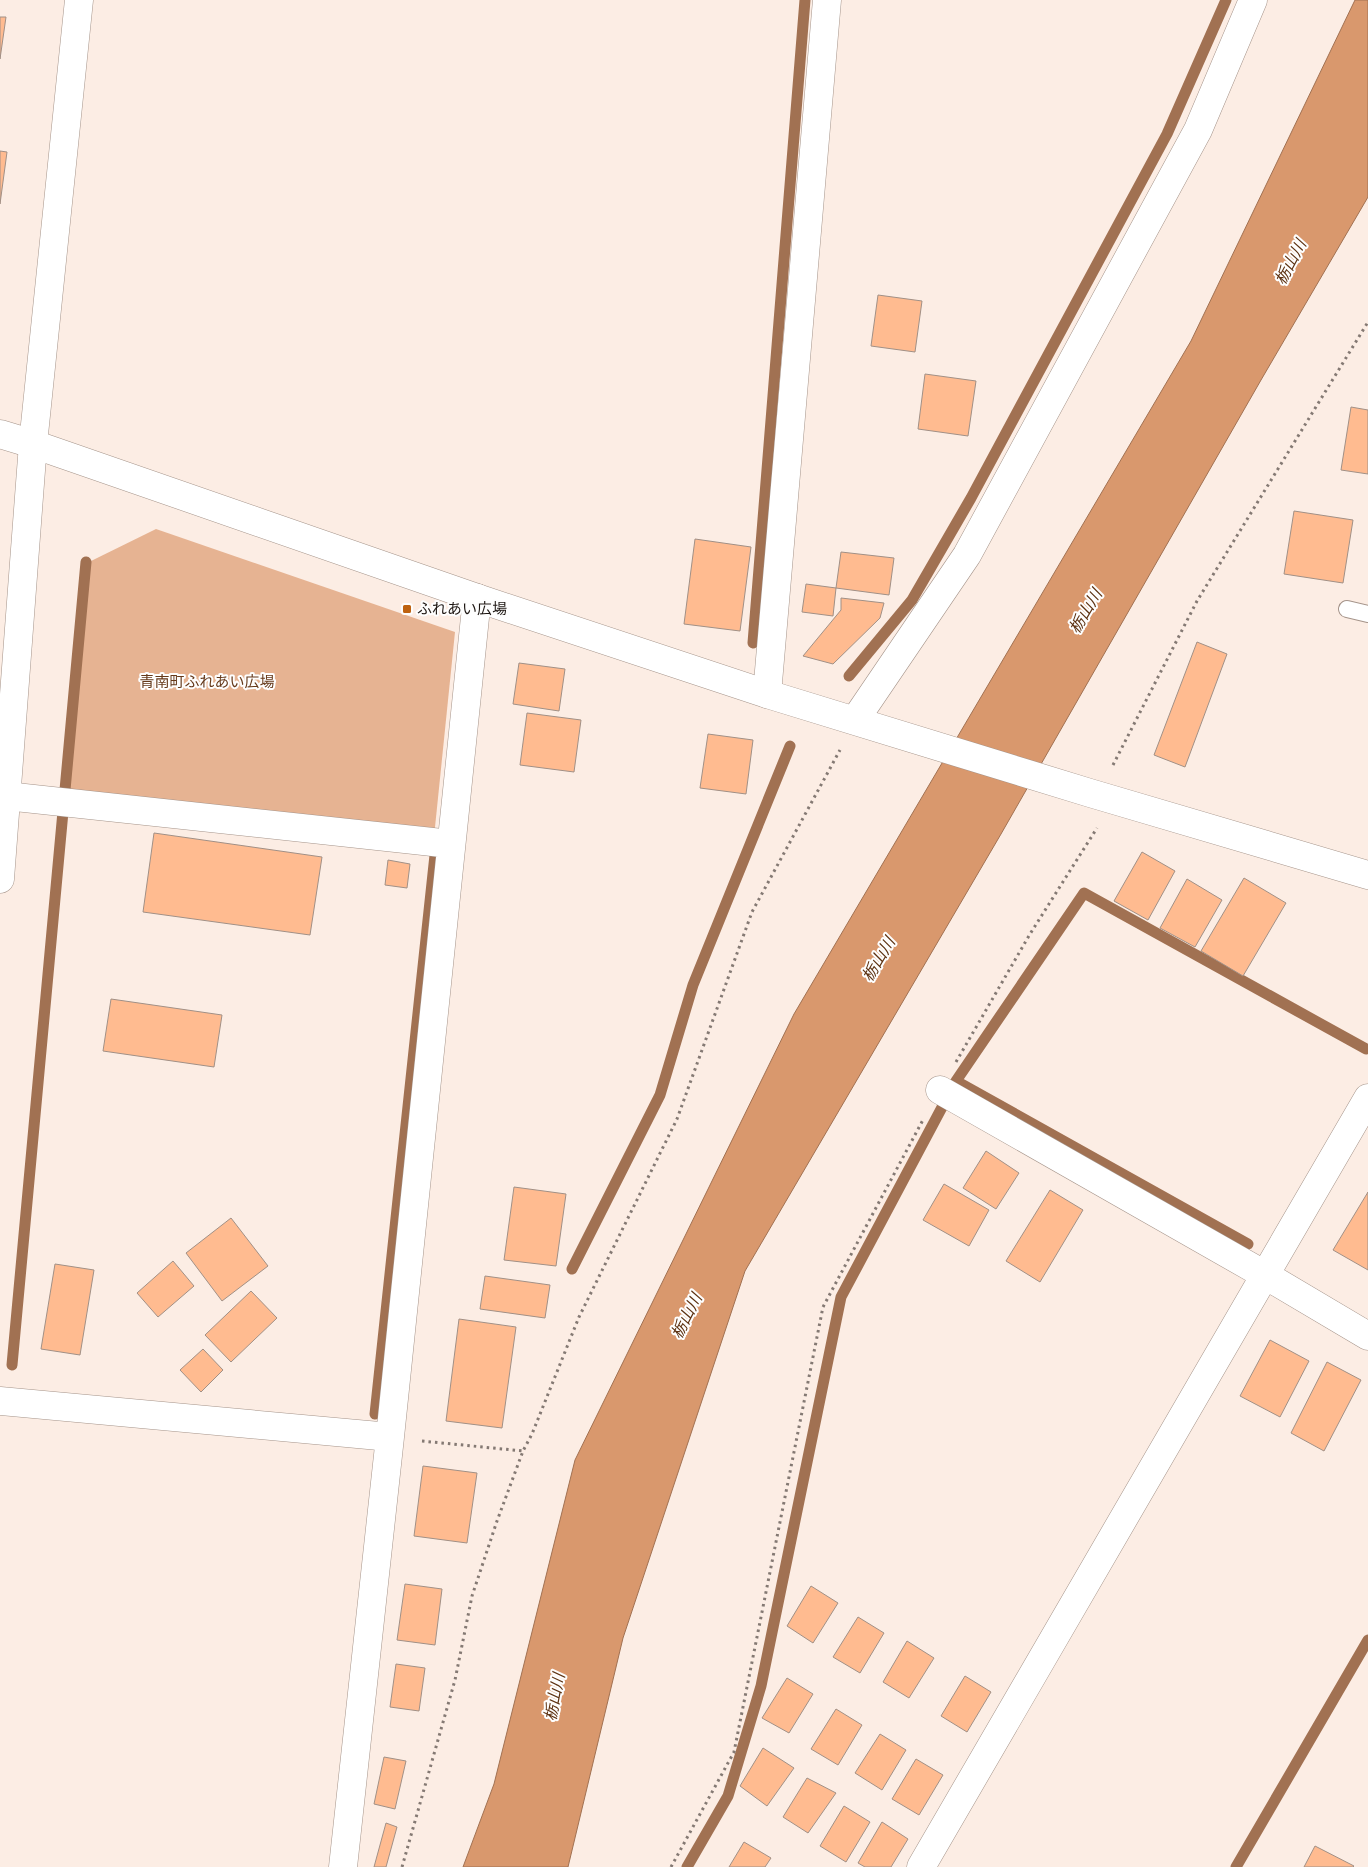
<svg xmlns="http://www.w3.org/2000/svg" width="1368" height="1867" font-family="Figtree,'Noto Sans JP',sans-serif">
<rect width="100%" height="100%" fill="#fcede4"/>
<path fill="#e6b392" d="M156,529l299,103 -21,205 -369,-43 24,-232z"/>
<path fill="#d9986d" stroke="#a17152" d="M1355,0h13v197l-107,183 -260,454 -256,437 -122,367 -55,229h-105l31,-83 81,-324 219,-446 397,-673z"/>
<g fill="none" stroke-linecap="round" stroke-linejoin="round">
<path stroke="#a17152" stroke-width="11" d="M753,643l52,-643
M849,676l63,-76 59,-102 196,-364 59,-134
M956,1081l128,-188 282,156
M572,1269l88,-174 33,-110 97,-239
M12,1365l74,-803
M375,1414l60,-559
M687,1867l41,-71 33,-110 80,-389 115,-216 292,163
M1236,1867l132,-227"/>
</g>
<path fill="#ffbb90" stroke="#a19086" d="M0,17h6l-6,42z
M0,151l7,1 -7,52z
M878,295l44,6 -7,51 -44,-6z
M925,374l51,7 -8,55 -50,-7z
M1351,407l17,3v64l-27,-4z
M1294,511l59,9 -10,63 -59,-9z
M695,539l56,8 -11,84 -56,-7z
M841,552l53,6 -5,37 -53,-7z
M806,584l30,4 -3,28 -31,-4z
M841,598l43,5 -4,15 -47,46 -30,-8 38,-46z
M1197,642l30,12 -42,113 -31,-12z
M519,663l46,6 -6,42 -46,-7z
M527,713l54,7 -7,52 -54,-7z
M708,734l45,6 -7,54 -46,-6z
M154,833l168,24 -12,78 -167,-23z
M1142,852l33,19 -27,49 -34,-19z
M388,860l22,4 -3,24 -22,-3z
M1244,878l42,25 -43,73 -42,-25z
M1187,879l35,21 -27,47 -35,-19z
M111,999l111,16 -8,52 -111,-16z
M986,1151l33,22 -23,36 -33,-21z
M944,1184l45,26 -20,36 -46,-26z
M514,1187l52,7 -10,72 -52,-6z
M1050,1190l33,20 -43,72 -34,-21z
M1368,1192v78l-35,-20z
M231,1218l37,48 -46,35 -36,-48z
M173,1261l21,25 -36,31 -21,-24z
M55,1264l39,6 -14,85 -39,-6z
M485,1276l65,9 -5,33 -65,-9z
M251,1291l26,27 -46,44 -26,-27z
M459,1319l57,8 -14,101 -56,-7z
M1270,1340l39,21 -29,56 -40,-21z
M203,1349l20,21 -22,22 -21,-22z
M1327,1362l34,18 -37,71 -33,-18z
M423,1466l54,7 -10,70 -53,-7z
M405,1584l37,5 -7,56 -38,-5z
M811,1586l27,17 -25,40 -26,-17z
M858,1617l26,16 -24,40 -27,-16z
M907,1641l27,17 -25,40 -26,-16z
M396,1664l29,4 -6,43 -29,-4z
M965,1676l26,16 -24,40 -26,-16z
M787,1678l26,16 -24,39 -27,-15z
M836,1709l26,16 -24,40 -27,-16z
M880,1734l26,16 -24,40 -27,-17z
M763,1748l31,20 -27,38 -27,-20z
M384,1757l22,4 -11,48 -21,-5z
M916,1759l27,16 -24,40 -27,-16z
M807,1778l29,15 -28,40 -25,-16z
M844,1806l26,16 -24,40 -26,-16z
M882,1822l26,17 -17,28h-26l-7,-4z
M386,1823l11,4 -11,40h-12z
M744,1842l27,16 -6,9h-36z
M1315,1846l39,20 -1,1h-49z"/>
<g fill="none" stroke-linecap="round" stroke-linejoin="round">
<g stroke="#a5948a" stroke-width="18">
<path id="lane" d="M1347,609l21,5"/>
</g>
<g stroke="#a5948a" stroke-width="29">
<path id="street" d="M0,434l33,10
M767,694l60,-694
M855,720l112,-165 231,-425 55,-130
M6,796l445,48
M940,1090l325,185 103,61
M0,1401l390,36
M343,1867l47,-430 87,-839
M921,1867l344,-592"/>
</g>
<g stroke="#a5948a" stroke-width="29">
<path id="secondary" d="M33,444l444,154 290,96 323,99 278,82
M0,879l33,-435 46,-444
M1265,1275l103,-177"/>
</g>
<path stroke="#847973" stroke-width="3" stroke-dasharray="2.5 4" stroke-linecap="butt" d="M1113,765l84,-164 171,-279
M956,1062l74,-128 67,-106
M422,1441l101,10
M402,1867l53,-187 17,-84 25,-75 26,-70 9,-17 47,-117 98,-198 75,-207 88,-162
M671,1867l63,-115 89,-445 101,-189"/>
<use href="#lane" stroke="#fff" stroke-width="16"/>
<use href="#street" stroke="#fff" stroke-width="28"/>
<use href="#secondary" stroke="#fff" stroke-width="28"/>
</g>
<rect fill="#be6210" stroke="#fefefe" stroke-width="2" x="402" y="604" width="10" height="10" rx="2.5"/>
<g text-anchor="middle" stroke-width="4" stroke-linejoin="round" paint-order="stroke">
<g font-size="15" fill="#1d1612" stroke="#fefefe" text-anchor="start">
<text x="417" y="614">ふれあい広場</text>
</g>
<g font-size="15" fill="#65391a" stroke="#fefefe">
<text x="207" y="687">青南町ふれあい広場</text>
</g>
<g font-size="16" font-style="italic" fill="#5d3212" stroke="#fefefe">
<text transform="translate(1290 262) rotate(-62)" y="6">栃山川</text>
<text transform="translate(1085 611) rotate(-59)" y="6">栃山川</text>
<text transform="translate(878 959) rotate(-59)" y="6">栃山川</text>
<text transform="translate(686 1316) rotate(-63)" y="6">栃山川</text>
<text transform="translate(554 1697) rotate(-79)" y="6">栃山川</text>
</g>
</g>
</svg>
